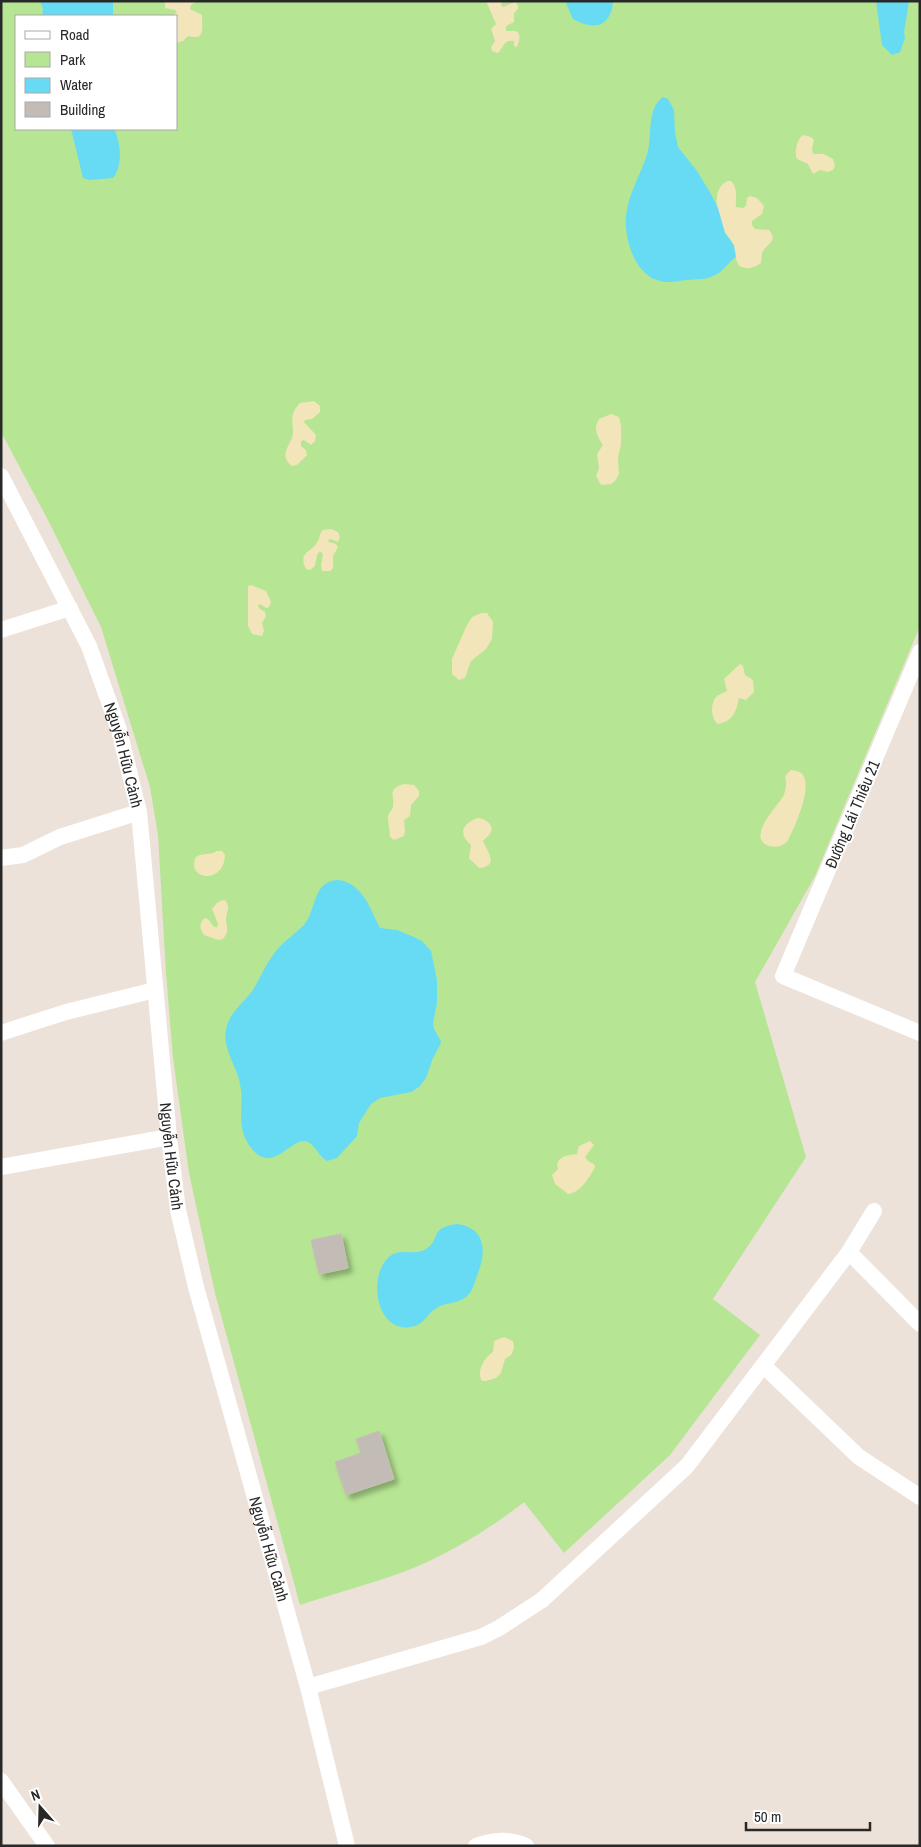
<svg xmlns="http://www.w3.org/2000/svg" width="921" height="1847" font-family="'Archivo Narrow',sans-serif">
<defs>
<filter id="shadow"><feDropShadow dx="4.5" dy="4.5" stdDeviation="2.5" flood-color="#0004"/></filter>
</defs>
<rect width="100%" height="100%" fill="#ece2d9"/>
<path fill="#b6e593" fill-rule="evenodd" d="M1,1h919v625l-105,250 -60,106 51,175 -93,142 47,36 -90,120 -106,98 -40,-51c-33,26 -69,48 -108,65 -37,15 -78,25 -116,38l-85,-312 -26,-120 -16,-115 -7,-85 -8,-138 -8,-48 -49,-160 -52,-105 -48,-90zM16,16h160v113h-160z"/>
<path fill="#f3e5ba" d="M165,1h32l-6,4 -1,4 12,6c0,13 4,26 -14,21l-5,5 -7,2v-27h-4l5,-4 -2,-2 -10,-2z
M486,1h16l-1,4 2,2 12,-5 3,3v4l-4,4v9l-8,4v5h10c6,3 3,10 1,16l-3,-1v-5c-10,-2 -10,6 -16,12l-6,-2 -1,-4 4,-6 -4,-12 5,-5z
M803,135l8,2 3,3 -2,9 1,5h11l9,5 2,7 -2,4 -5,2 -8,-2 -7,4 -5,-10 -11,-5c-3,-7 0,-20 6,-24z
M728,181h3c8,9 4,16 5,26l7,1 3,-2 1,-8 3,-2 7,2 7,8 -2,8 -10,7v4l3,4 14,1c9,11 -1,13 -6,21 -2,3 -1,8 -2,12 -7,5 -14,7 -22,3 -4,-7 -4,-15 -7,-23 -1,-4 -4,-6 -6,-9 -8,-13 -17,-46 2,-53z
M314,401l6,5v6l-8,7 -7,1 -1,2 12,13 -1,6 -4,4 -7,-5 -3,1v5l5,4 1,5 -10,10 -5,1c-15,-12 0,-21 1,-33 0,-13 -4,-18 7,-30z
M611,414l8,3 2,9v18l-3,14 1,16 -4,7 -4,3 -10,1 -5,-9 3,-8 -2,-14 6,-9c-6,-9 -10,-16 -4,-26z
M331,529l7,3 2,5 -2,5 -7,-3 -3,1 1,2 7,2 2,3 -5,9v12l-3,3h-8l-1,-6 2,-11 -3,-3 -3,4 -2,11 -5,4 -4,-1c-9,-18 6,-16 12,-28 2,-4 1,-7 5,-11z
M251,585l15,6 5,11 -2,5 -3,1 -6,-4 -2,2 2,3 5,3 1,4 -4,7 2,8 -2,5 -10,-2 -4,-8v-40z
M481,613h6l6,9 -1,17 -6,10 -15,12 -6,17 -6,2 -7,-6v-15l14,-32 6,-10z
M740,664l3,2 2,9 8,5 1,12 -8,8 -7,-2c-3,13 -5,23 -21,26 -7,-5 -8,-20 -2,-27 3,-3 8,-4 11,-6l-3,-12z
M791,770c5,1 11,1 13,7 7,14 -10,52 -17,65 -5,4 -10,6 -18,4 -24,-8 9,-40 15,-51 2,-7 3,-12 1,-19z
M404,784l10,1 5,6v5l-8,9 -1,11 -6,4 1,12 -1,4 -10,4 -4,-3c0,-3 -2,-17 -2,-20 0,-4 5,-7 5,-11 2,-10 -7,-17 11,-22z
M477,818c8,0 20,8 12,17 -2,2 -4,4 -6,6 4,10 17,25 -4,27l-10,-10 2,-13c-13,-11 -9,-21 6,-27z
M217,851h5l3,4c-1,31 -40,24 -29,2 7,-5 14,-1 21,-6z
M223,900l3,1c4,7 1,10 0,17 0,9 4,13 -3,21l-5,1 -14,-5c-4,-5 -6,-12 1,-17l3,1 6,8h3l1,-3 -6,-15 5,-6z
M590,1141l4,4 -9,12 3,4 6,3 1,3c-5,10 -15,26 -27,27l-13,-10 -3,-9 6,-6c-4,-12 10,-14 19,-15l2,-8z
M504,1337l9,4 1,6 -2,7 -7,5 -4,14 -5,5 -10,3h-4c-6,-10 2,-23 11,-29l1,-11z"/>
<path fill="#67dbf3" d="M40,1h73v15h-71l1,-7z
M565,1h48c-2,26 -19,30 -40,18z
M876,1h33l-5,31 1,6 -5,14 -8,3 -10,-10z
M663,97l5,2 6,11 1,23 3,14 19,24 14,23 7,14 7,25 9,12 2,12c-9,6 -12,15 -23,19 -8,4 -17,3 -26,4 -10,1 -20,4 -30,0 -23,-7 -33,-43 -31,-64 2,-23 16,-43 22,-65 4,-17 -1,-43 15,-54z
M71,129h43c7,14 9,36 -1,49l-24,2 -6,-2z
M338,880c25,3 32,29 42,48l17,2 17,7 8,4 9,10 6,29v23l-4,20 1,6 7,12 -1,4 -7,13 -7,20 -7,9 -8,5 -31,6 -9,6 -12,19 -2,13 -20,22 -10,3c-10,-6 -12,-18 -22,-20 -15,-2 -33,33 -53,8 -18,-22 -7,-41 -12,-65 -3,-18 -18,-35 -14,-54 3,-18 17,-26 27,-40 8,-13 13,-27 23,-39 8,-10 19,-17 28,-26 13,-15 8,-44 34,-45z
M457,1224c28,4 30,26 21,49 -3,7 -4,15 -9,21 -9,11 -23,7 -34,15 -8,5 -10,14 -20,17 -37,11 -48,-46 -28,-67 12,-13 26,-2 39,-10 15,-9 2,-21 31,-25z"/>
<path fill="#c3bcb6" stroke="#c7beb3" filter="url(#shadow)" d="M341,1234l7,34 -29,6 -8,-34z
M379,1431l15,48 -48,16 -11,-33 26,-9 -5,-14z"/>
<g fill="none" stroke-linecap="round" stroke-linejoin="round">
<g stroke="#fff" stroke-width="16">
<path id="s1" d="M1,476l88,170 30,84 20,82 30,325 9,73 18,77 112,400 39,159"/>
<path d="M1,630l69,-22"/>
<path d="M920,652l-137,324 137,57"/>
<path d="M1,858l22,-3 37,-18 79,-25"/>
<path d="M1,1033l65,-21 89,-22"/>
<path d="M1,1167l168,-30"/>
<path d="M849,1252l71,72"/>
<path d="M764,1366l95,91 61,40"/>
<path d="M308,1687l173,-50 18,-9 43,-28 145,-134 162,-214 25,-41"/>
<path d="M1,1781l46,65"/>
<path d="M476,1846c18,-6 33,-8 50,0"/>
</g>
</g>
<g text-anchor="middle" stroke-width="4" stroke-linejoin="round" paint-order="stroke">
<g font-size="16" fill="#282828" stroke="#fff">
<text dy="6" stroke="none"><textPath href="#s1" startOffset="306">Nguyễn Hữu Cảnh</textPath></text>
<text transform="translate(852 814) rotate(-67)" y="6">Đường Lái Thiêu 21</text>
<text dy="6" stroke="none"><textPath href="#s1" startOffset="711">Nguyễn Hữu Cảnh</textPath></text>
<text dy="6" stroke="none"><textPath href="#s1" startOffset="1116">Nguyễn Hữu Cảnh</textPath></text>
</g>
</g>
<rect width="921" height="1847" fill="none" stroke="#282828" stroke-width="5"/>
<rect x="15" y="15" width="162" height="115" fill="#ffffff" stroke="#a9a9a9"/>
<rect x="25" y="31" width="25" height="8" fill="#ffffff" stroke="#a9a9a9"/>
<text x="60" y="40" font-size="15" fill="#282828">Road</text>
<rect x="25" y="52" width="25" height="15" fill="#b6e593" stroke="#a9a9a9"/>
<text x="60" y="65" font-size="15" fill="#282828">Park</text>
<rect x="25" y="78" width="25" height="15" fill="#67dbf3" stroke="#a9a9a9"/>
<text x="60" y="90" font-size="15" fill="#282828">Water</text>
<rect x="25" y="102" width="25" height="15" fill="#c3bcb6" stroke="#a9a9a9"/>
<text x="60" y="115" font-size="15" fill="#282828">Building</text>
<g transform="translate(40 1807) rotate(340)" stroke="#ffffff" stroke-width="4" paint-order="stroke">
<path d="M0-4L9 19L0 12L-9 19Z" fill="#282828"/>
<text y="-8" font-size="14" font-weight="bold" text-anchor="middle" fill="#282828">N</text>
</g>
<path d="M746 1822v8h124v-8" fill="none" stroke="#282828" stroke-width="2.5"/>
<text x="754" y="1822" font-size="15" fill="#282828" stroke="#ffffff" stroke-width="4" paint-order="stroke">50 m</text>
</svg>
